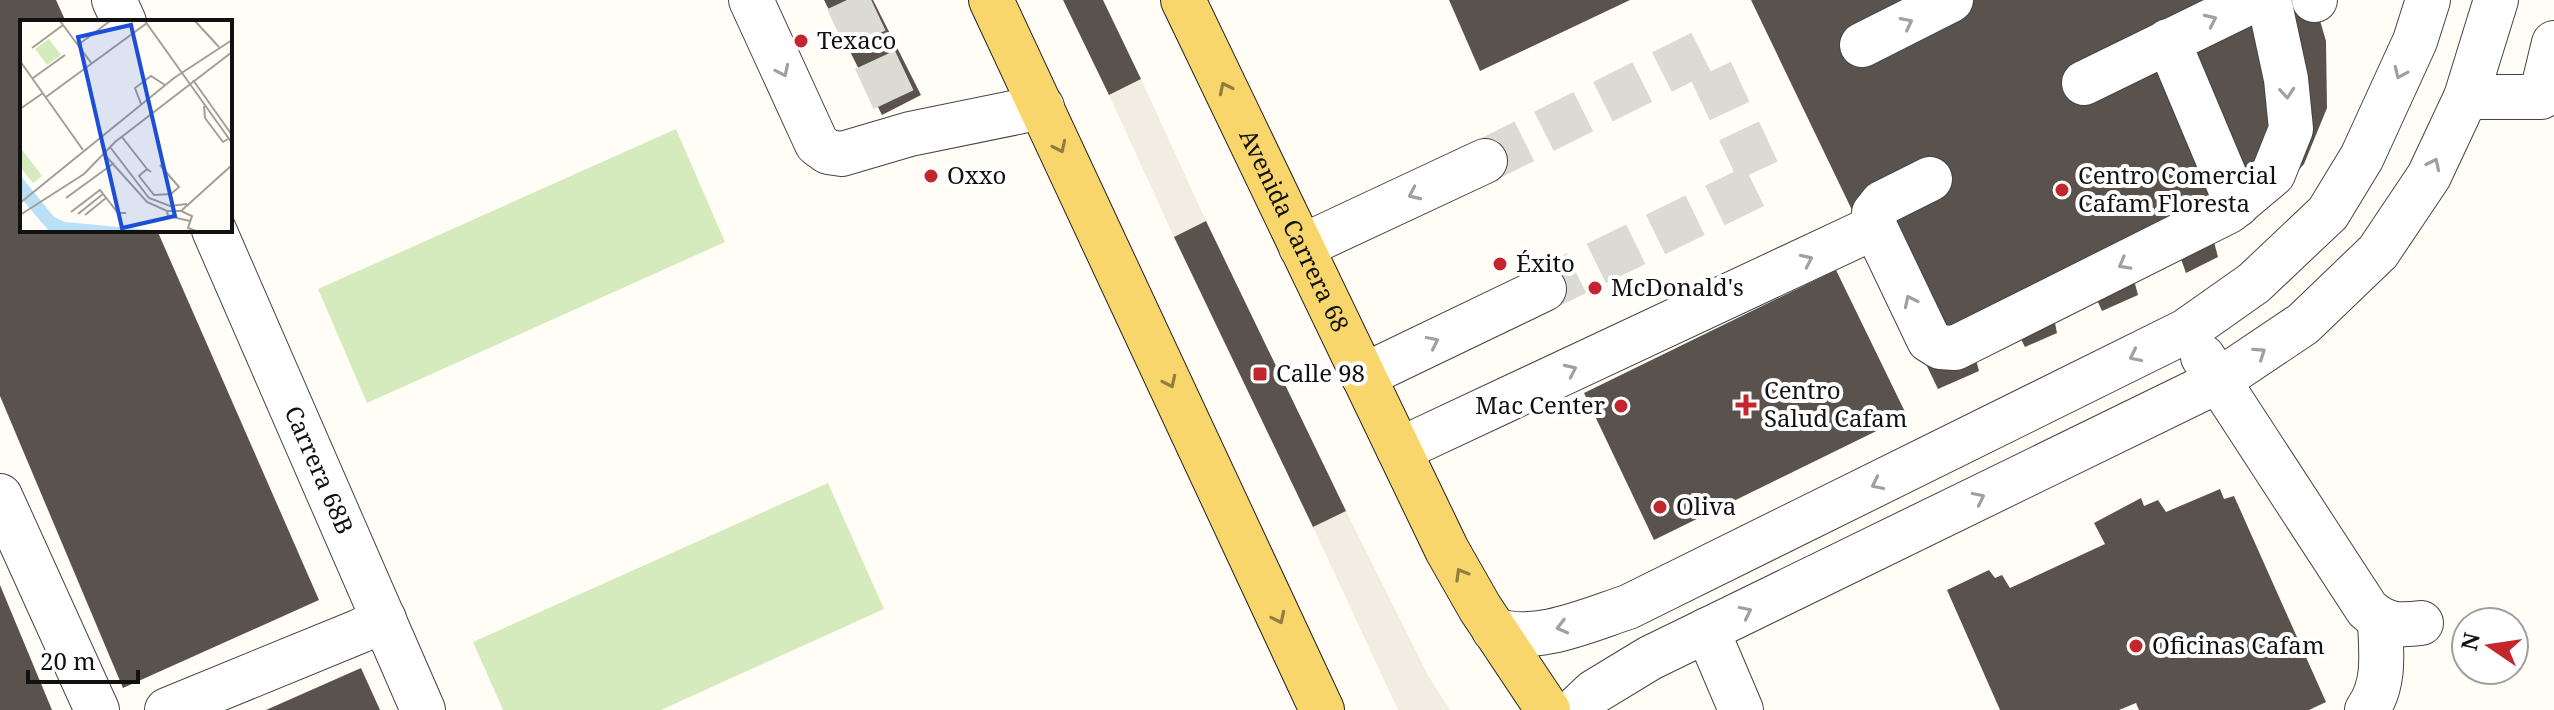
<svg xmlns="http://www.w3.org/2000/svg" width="2554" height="710" font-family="'Noto Serif',serif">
<rect width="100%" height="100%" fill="#fffdf5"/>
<path fill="#d5ebbd" d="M676,129l49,113 -358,161 -49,-114z
M828,483l56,126 -223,101h-158l-30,-68z"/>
<path fill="#f1ede2" d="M1141,79l65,142 -32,16 -65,-142z
M1346,511l83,166 21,33h-52l-85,-183z"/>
<path fill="#5a524d" d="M0,0h56l10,22h-44v208h135l162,370 -196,88 -123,-292z
M824,0h49l48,95 -39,20z
M1063,0h40l38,79 -32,16z
M1449,0h181l-150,71z
M1751,0h563l12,41 1,67 -23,56 -46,52 -45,22 5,19 -32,16 -5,-14 -47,21 4,15 -36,16 -5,-11 -43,18 3,15 -32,14 -6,-12 -44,21 4,15 -41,18z
M1206,221l140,290 -33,16 -139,-290z
M1836,270l71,146 -253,124 -70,-147z
M2220,489l4,10 10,-3 92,206 -17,8h-170l-3,-7 -17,7h-119l-53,-120 42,-20 6,8 7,-3 8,13 95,-44 -11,-21 47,-25 3,8 14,-6 8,12z
M0,585l52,125h-52z
M361,668l19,42h-114z"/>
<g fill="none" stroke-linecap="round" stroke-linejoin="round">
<path stroke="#dbdad3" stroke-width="44" stroke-dasharray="44 22" stroke-linecap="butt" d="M847,0l50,107
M1485,161l217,-109 61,130 -219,107"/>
<g stroke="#444" stroke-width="46">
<g id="minor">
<path d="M114,0l10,22"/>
<path d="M751,0l66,144 11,8 14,2 68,-20 132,-27"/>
<path d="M2314,0h1"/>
<path d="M2168,41l69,164"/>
<path d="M1862,45l89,-45"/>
<path d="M2084,83l170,-83"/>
<path d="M2466,97h75l13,-54"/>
<path d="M1930,179l-48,24 -8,10 1,14 54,113 11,7 15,1 274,-137 44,-37 18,-45 -5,-50 -17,-79"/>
<path id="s1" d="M214,230l209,480"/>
<path d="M1301,247l184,-86"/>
<path d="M2203,357l164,252c17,16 31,17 54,14"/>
<path d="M1363,376l181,-87"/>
<path d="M1399,450l476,-223"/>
<path d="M0,496l97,214"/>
<path d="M1494,630c43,14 94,-10 134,-23l558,-276 68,-48 74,-70 34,-56 53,-116 13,-41"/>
<path d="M1707,630l34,80"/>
<path d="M167,710l193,-79 24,-12"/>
<path d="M1575,710l19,-18 56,-34 568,-277 85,-57 75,-72 51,-76 37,-79 30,-97"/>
<path d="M2367,710c19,-26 14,-59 13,-89"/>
</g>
</g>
<g stroke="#222" stroke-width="46">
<g id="major">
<path d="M991,0l331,710"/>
<path id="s2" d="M1183,0l264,550 33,58 68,102"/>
</g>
</g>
<use href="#minor" stroke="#fff" stroke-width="44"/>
<use href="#major" stroke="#f9d66b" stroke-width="44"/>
</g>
<defs><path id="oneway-chevron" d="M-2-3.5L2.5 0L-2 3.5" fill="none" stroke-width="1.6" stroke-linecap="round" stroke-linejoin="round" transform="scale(2)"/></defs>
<g stroke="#a0a0a0">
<use href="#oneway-chevron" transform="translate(2211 20) rotate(-25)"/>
<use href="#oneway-chevron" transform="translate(1907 23) rotate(-27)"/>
<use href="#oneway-chevron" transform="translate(783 71) rotate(65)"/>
<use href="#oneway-chevron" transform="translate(2400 73) rotate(114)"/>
<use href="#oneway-chevron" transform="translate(2287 93) rotate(85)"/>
<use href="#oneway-chevron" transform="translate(2434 164) rotate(-64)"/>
<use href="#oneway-chevron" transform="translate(1414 194) rotate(155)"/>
<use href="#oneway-chevron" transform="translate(1807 260) rotate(-25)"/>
<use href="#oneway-chevron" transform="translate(2124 264) rotate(151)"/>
<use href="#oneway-chevron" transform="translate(1910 301) rotate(-116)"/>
<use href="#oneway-chevron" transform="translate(1433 342) rotate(-26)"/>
<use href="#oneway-chevron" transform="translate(2260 353) rotate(-34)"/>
<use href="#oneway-chevron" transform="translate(2135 356) rotate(154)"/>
<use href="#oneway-chevron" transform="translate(1571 370) rotate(-25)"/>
<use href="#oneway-chevron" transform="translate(1877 484) rotate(154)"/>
<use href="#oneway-chevron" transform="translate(1979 498) rotate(-26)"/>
<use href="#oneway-chevron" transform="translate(1746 612) rotate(-26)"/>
<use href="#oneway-chevron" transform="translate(1562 627) rotate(166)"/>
</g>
<g stroke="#917d42">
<use href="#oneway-chevron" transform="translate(1225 88) rotate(-116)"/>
<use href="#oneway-chevron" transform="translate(1060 147) rotate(65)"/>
<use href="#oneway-chevron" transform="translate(1170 382) rotate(65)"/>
<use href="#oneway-chevron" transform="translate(1461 574) rotate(-120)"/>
<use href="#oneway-chevron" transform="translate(1279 618) rotate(65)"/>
</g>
<g fill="#c4262e" stroke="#fff" stroke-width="3">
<circle cx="801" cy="41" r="8"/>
<circle cx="931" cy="176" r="8"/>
<circle cx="2062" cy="190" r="8"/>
<circle cx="1500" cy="264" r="8"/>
<circle cx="1595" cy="288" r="8"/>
<rect x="1252" y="366" width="16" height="16" rx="4"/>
<path d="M1742 393h8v8h8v8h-8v8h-8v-8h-8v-8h8z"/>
<circle cx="1621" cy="406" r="8"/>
<circle cx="1660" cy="507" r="8"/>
<circle cx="2136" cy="646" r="8"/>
</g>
<g text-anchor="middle" stroke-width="8" stroke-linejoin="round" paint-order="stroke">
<g font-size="24" fill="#111" stroke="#fff" text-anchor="start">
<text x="817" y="49">Texaco</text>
<text x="947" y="184">Oxxo</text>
<text x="2078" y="184">Centro Comercial<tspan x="2078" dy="28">Cafam Floresta</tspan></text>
<text x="1516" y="272">Éxito</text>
<text x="1611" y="296">McDonald's</text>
<text x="1276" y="382">Calle 98</text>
<text x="1764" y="399">Centro<tspan x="1764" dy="28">Salud Cafam</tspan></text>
<text x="1605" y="414" text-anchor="end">Mac Center</text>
<text x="1676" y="515">Oliva</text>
<text x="2152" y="654">Oficinas Cafam</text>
</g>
<g font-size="24" fill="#111" stroke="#fff">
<text dy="8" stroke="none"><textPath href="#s2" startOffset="256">Avenida Carrera 68</textPath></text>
<text dy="8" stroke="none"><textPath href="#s1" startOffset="262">Carrera 68B</textPath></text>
</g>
</g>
<g transform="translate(20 20)">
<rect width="212" height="212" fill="#fffdf5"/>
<path d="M29,19l12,16 -14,10 -12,-16zM0,127l22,29 -9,7 -13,-16z" fill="#d5ebbd"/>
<path d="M0,155l34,42 11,5 96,9h-112l-29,-34z" fill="#b9e0f7"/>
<path fill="none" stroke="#a09f9a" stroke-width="2" d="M40,1l32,43M125,1l87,122M175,1l24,26M58,25l32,-24M12,28l31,-23M0,41l63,89M13,58l32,-23M173,60l39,55M26,77l101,-74M121,84l-6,-16 16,-12 14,9M184,86l1,12 18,24 5,-3M0,89l23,-16M102,117l25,32M90,127l39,51 21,8 17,-2M84,134l43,48 20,9h14l51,-46M131,152l-4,-3 -8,7 15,19 17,-1 8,-7 -19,-22M46,178l48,-35M0,183l154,-125 58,-38M147,191l1,5 22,5M161,191l11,5 -4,12 8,3M51,192l29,-22 18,23h8M58,194l25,-20M0,195l64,-41 31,-32 117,-90M65,195l21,-17"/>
<path fill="#1d4ed8" fill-opacity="0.15" stroke="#1d4ed8" stroke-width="4" d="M111,5l44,191 -53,12 -44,-191z"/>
<rect width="212" height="212" fill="none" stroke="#111" stroke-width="4"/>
</g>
<g transform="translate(2490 646) rotate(283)"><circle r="38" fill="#ffffff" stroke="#a0a0a0" stroke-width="2"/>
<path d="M0-6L14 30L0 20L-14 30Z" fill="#c4262e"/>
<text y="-12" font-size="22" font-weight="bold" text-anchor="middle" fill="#111111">N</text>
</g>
<path d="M28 670v12h110v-12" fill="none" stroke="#111111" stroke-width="4"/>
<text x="40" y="670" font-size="24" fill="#111111" stroke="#ffffff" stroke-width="6" paint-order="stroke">20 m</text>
</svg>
